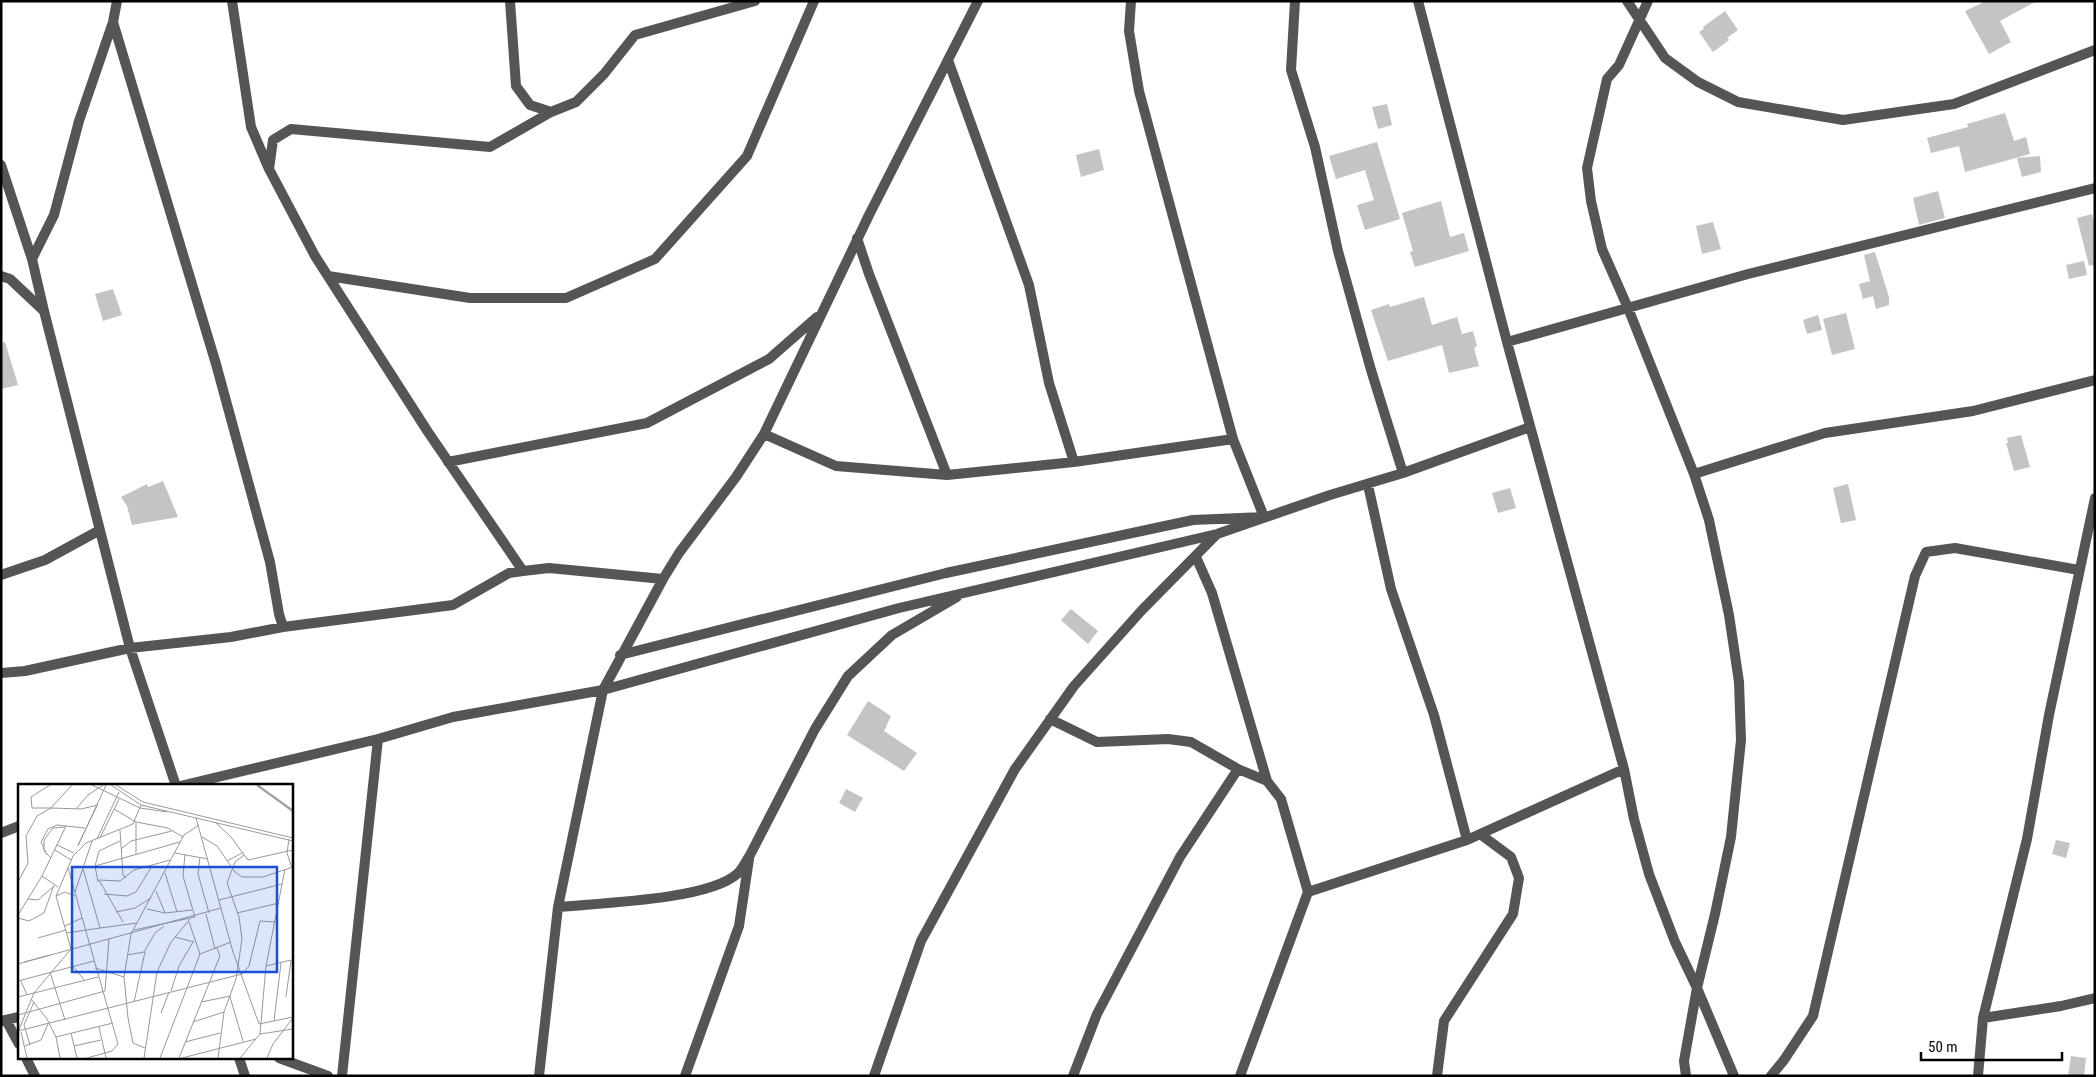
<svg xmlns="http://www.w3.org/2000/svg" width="2096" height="1077" font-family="'Roboto Condensed',sans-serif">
<rect width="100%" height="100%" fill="#fff"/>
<path fill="#c4c4c4" d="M1986,1h51l-37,20 11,21 -22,12 -24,-43z
M1725,11l13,19 -11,8 2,2 -16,12 -14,-20 5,-3 -1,-2z
M1387,104l5,21 -14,4 -6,-22z
M2005,113l9,28 12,-4 4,17 -65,18 -6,-26 -28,7 -4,-15 41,-11 -1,-3z
M1377,142l23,77 -35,11 -8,-25 17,-5 -9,-30 -29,9 -7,-23z
M1099,149l5,21 -23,7 -5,-22z
M2040,156l1,16 -19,5 -5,-19z
M1938,191l7,27 -26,7 -6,-27z
M1441,201l9,36 14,-4 5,18 -54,16 -5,-15 3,-1 -11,-38z
M2092,214l3,11v40l-6,1 -12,-48z
M1713,222l8,27 -19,5 -6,-28z
M1875,252l14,45v8l-13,4 -3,-13 -10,3 -4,-15 11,-3 -6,-26z
M2084,261l3,14 -18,4 -3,-14z
M113,289l9,26 -19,6 -8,-27z
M1424,297l8,28 25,-8 5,17 11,-3 4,15 -3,2 5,18 -30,7 -7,-28 -54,16 -17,-51 18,-6 1,3z
M1846,313l9,36 -23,6 -9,-36z
M1818,315l4,15 -15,4 -4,-14z
M5,342l13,43 -17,4v-46z
M2021,435l9,32 -16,4 -8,-28h2l-1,-5z
M163,481l15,36 -46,8 -5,-19 -6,-9 26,-13 1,3z
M1848,484l8,36 -15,3 -8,-35z
M1510,488l6,20 -18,5 -6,-20z
M1071,609l27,22 -10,13 -27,-24z
M868,701l23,15 -7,15 33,22 -13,18 -57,-36z
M846,789l17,9 -8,14 -16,-9z
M2056,840l14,3 -4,15 -14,-4z
M2071,1056l15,2 -2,18h-16z"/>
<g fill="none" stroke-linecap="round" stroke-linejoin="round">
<path stroke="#555" stroke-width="10" d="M232,1l19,126 18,42
M510,1l6,85 14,19 21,7
M1295,1l-4,69 24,77 23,104 33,119 32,103
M1418,1l89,341 117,427 10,50 15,55 26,68 22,46 37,88
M1627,1l38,57 33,24 40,20 105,18 111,-16 141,-54
M1648,1l-29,64 -12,14 -20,89 4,33 11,48 26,59 66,166 15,46 20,95 10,67 2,58 -10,97 -16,77 -18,74 -13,73 2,15
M948,60l81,225 20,98 25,79
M1,165l31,94 12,52 86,337 46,138
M857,238l12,36 78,201
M32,259l22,-44 25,-94 34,-99 4,-21
M1,276l9,3 34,32
M328,276l142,22h96l89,-39 92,-103 67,-155
M1507,342l241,-68 347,-86
M764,434l72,32 111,9 127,-13 159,-23
M448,462l199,-39 122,-64 48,-42
M1694,474l131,-41 148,-22 122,-31
M1368,485l23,104 43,126 33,125
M1196,557l16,36 55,188 14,18 27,93 -68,184
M523,571l-95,-139 -113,-176 -46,-87 4,-29 18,-11 199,18 61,-35 25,-10 28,-28 31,-39 120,-34
M1,575l44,-15 55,-30
M283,627l170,-22 56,-32 14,-2 26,-3 114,11
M620,655l326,-82 247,-53 71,-3 -31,-78 -94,-348 -10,-60 2,-30
M1,673l24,-2 105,-23 101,-11 52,-10 -4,-13 -9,-52 -54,-198 -103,-342
M1050,719l47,23 71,-3 23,3 47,27 29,12
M180,786l198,-47 75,-22 150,-27 296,-82 318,-74 113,-39 73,-22 127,-46
M1,833l18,-7
M1308,892l159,-52 157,-71
M558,907c41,-4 150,-7 179,-33 5,-4 9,-13 13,-19l65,-126 33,-53 44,-41 65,-38
M1983,1018l78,-12 34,-8
M6,1020l13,24
M1,1021l18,-4
M26,1058l9,18
M239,1058l6,18
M279,1058l49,18
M342,1076l36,-337
M539,1076l19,-169 45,-217 60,-111 16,-26 57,-76 28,-43 105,-219 109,-214
M685,1076l54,-150 10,-67
M874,1076l47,-135 94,-172 59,-83 68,-76 75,-76
M1073,1076l24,-62 83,-157 58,-88
M1437,1076l7,-55 69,-107 6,-36 -8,-21 -31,-23
M1771,1076l13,-16 29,-44 102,-440 11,-24 29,-4 124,22
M1978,1076l5,-58 44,-179 22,-124 46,-217"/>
</g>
<g transform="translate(18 784)">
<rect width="275" height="275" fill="#fff"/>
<path fill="none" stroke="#a3a3a3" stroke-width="2.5" d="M239,1l36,26"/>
<path fill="none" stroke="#999" stroke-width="1" d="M32,1l-19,12 1,11h19l21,-23M74,1l48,23 27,4M93,1l30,20 152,36M98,1l27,17 150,36M58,25l12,-14 15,-10M96,25l22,13 32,6 15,9M178,34l37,134 26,72M197,38l16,15 17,23 45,-10M102,46l3,45 3,3M184,53l15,9 18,26 7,5h21l30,-10M82,54l19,-39M79,55l22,-47M271,55l-2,14 6,18M39,61l17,8M60,61l19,-39M60,62l28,-61M103,65l10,-8 41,-10M37,66l16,10M157,69l33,6M118,70v-32M29,71l-6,-13 7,-13 9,-4 28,3M182,73l-2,17 11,39M33,74l-7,-7v-11l9,-12 12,-1M209,77l15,-8M77,82l85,-24M50,84l50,176 -6,7 -25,7M147,89l12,39M24,92l16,11M0,98l10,-19 -2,-27 11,-20 14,-8 30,1 17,-4M80,98l-3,-16 4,-15 21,-10M138,107l9,22M57,108l17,-51M86,110l23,2 9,-4 16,-26M38,112l9,-4 10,4M10,115l10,1 15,-13M201,116l63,-16M129,125l18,4 27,-3M98,128l19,-4 16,-10M219,129l42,-10M188,130l9,35M0,131l24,-39 24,-50M0,134l11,3 15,-8 10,-28M105,138l-24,-42 21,1 14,-11 36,-10M47,142l17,-8M82,144l37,-5M116,146l61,-13 -12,-41 2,-22M48,149l34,-5 -17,-59M157,153l19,5M20,154l28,-8M182,170l31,-12M109,171l17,-3 11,-19 9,-7M6,178l26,-7M0,180l203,-56M55,182l11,14M248,182l25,-6M77,184l29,9M32,188l15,48M0,197l76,-20M3,197l6,14M153,207l8,-25 14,-24M0,213l80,-20M212,213l13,44M268,213l5,-37M13,215l16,20 9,18 4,21M116,218l11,-50M183,218l30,-6M143,229l8,-21M0,231l87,-24 4,-52M256,237l7,-58M175,238l31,-10M241,240l34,-7M81,243l7,31M0,247l224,-57 7,-8 11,-45 15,1M0,248l16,-39 37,-44 -15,-53 17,-40 13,-13 47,-19 8,-19M3,248l6,26M53,249l6,25M242,250l33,-5M38,253l57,-14M167,258l35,-9M12,261l-6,-20 10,-23M7,262l16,-6 7,-16M56,262l27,-6M127,264l-12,-5 -5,-25 -4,-41 7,-43 53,-99 15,-10M126,274l13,-86 14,-30 19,-23M142,274l40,-104 -11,-32M161,274l41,-102 -3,-8M164,274l74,-19M200,274l6,-46 12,-33 6,-40 -3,-22 -12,-34 8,-21 9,-7M222,274l20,-24 6,-68 19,-97M249,274l6,-14 20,-26"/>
<path fill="#1d4ed8" fill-opacity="0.15" stroke="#1d4ed8" stroke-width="2.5" d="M54,83h205v105h-205z"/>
<rect width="275" height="275" fill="none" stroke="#000" stroke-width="2.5"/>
</g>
<rect width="2096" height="1077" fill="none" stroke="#000000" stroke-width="5"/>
<path d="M1921 1052v8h141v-8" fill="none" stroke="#000000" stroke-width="2.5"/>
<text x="1928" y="1052" font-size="15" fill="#000000" stroke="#ffffff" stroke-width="4" paint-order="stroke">50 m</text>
</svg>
